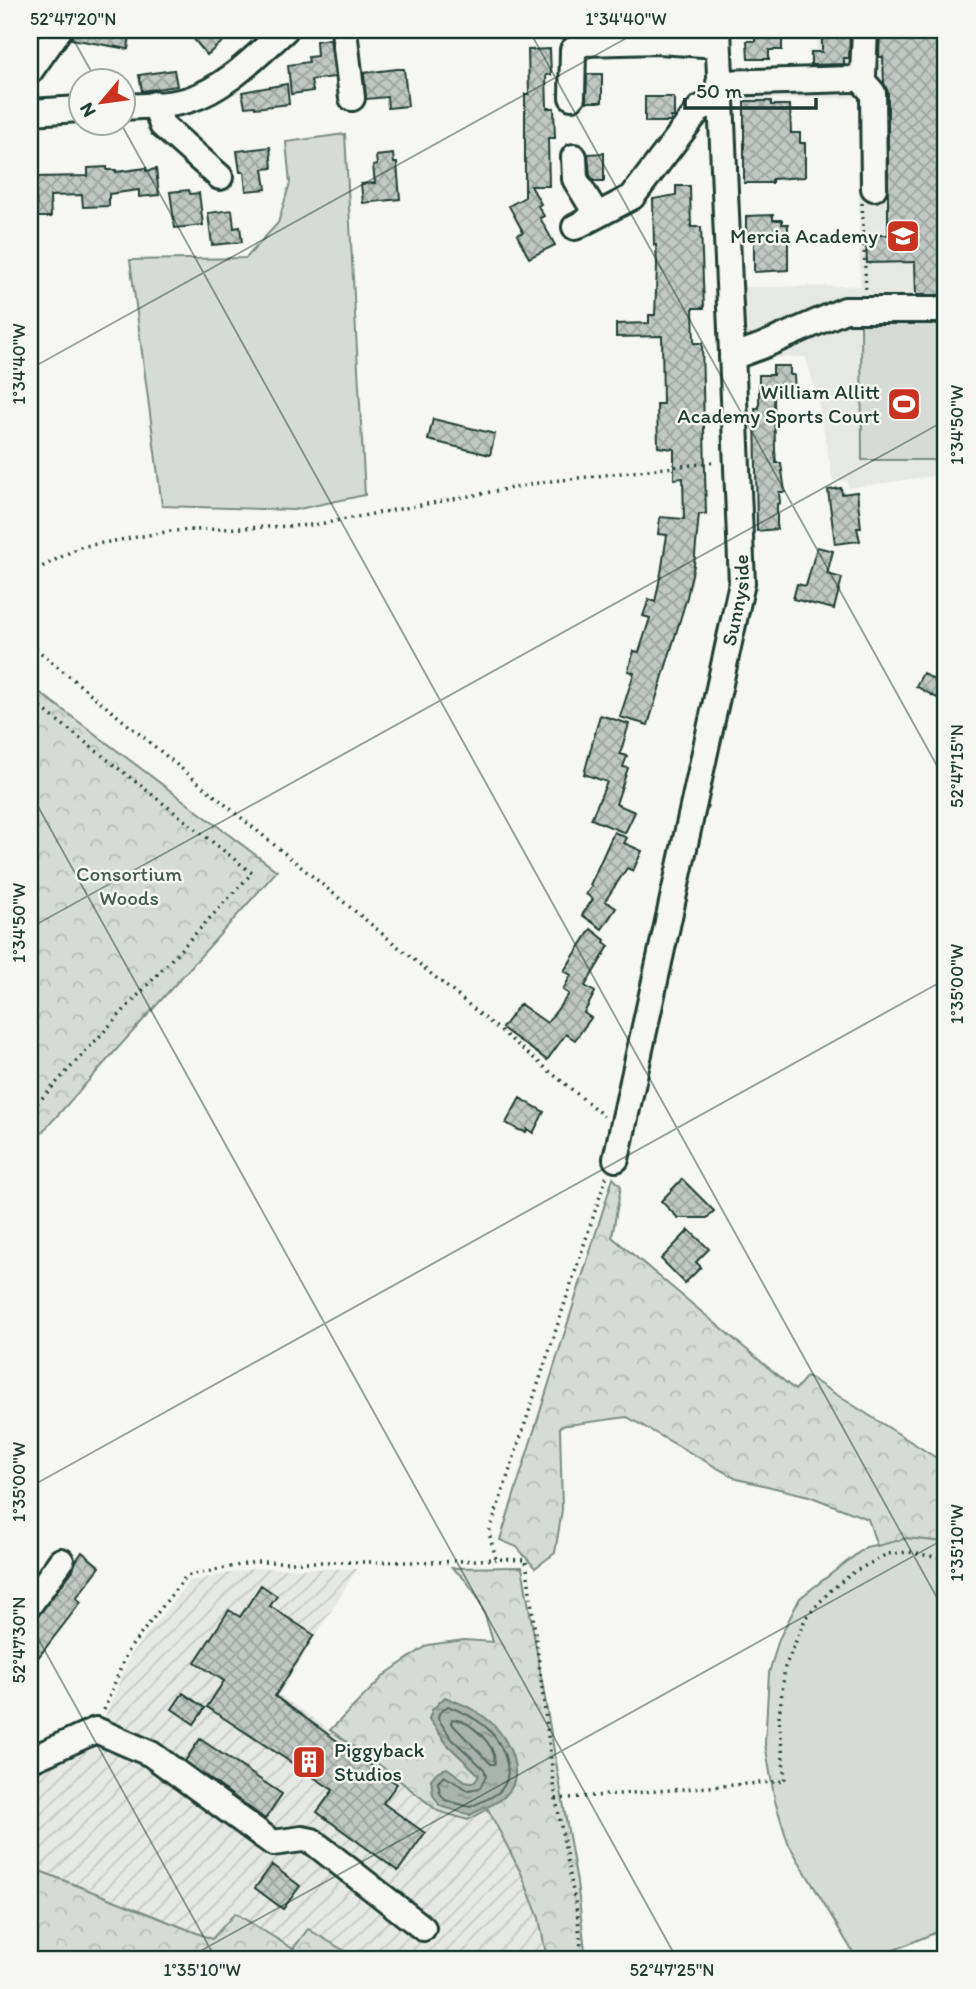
<svg xmlns="http://www.w3.org/2000/svg" width="976" height="1989" font-family="Itim,sans-serif">
<defs>
<pattern id="industrial-furrows" width="10" height="10" patternUnits="userSpaceOnUse" patternTransform="scale(1.75)"><rect width="10" height="10" fill="#e6e8e4"/><path d="M-1 1l2-2M0 10L10 0M9 11l2-2" fill="none" stroke="#c5c8c4"/></pattern>
<pattern id="forest-crowns" width="20" height="18" patternUnits="userSpaceOnUse" patternTransform="scale(1.75)"><rect width="20" height="18" fill="#d6dbd6"/><path d="M2 6a3 3 0 1 1 6 0M12 15a3 3 0 1 1 6 0" fill="none" stroke="#b7bdb8"/></pattern>
<pattern id="water-ripples" width="26" height="14" patternUnits="userSpaceOnUse" patternTransform="scale(1.75)"><rect width="26" height="14" fill="#aab3ae"/><path d="M2 4q2-2 4 0t4 0M15 11q2-2 4 0t4 0" fill="none" stroke="#8a938e"/></pattern>
<pattern id="building-cross-hatch" width="8" height="8" patternUnits="userSpaceOnUse" patternTransform="scale(1.75)"><rect width="8" height="8" fill="#c1c8c3"/><path d="M0 0l8 8M0 8l8-8" fill="none" stroke="#9ca49f"/></pattern>
</defs>
<rect width="100%" height="100%" fill="#f6f6f2"/>
<filter id="ink" filterUnits="userSpaceOnUse"><feTurbulence type="fractalNoise" baseFrequency=".0143" numOctaves="2"/><feDisplacementMap in="SourceGraphic" scale="14" xChannelSelector="R" yChannelSelector="G"/><feConvolveMatrix kernelMatrix="1 2 1 2 8 2 1 2 1" color-interpolation-filters="sRGB"/></filter>
<g filter="url(#ink)">
<path fill="#e6e8e4" d="M818,30h128v444l-98,14 -1,-7h-14l-14,-76 -13,-48 -61,1 -2,-71 117,-1 -2,-188 -120,1v-32l6,4h65v-21l8,-1z"/>
<path fill="url(#industrial-furrows)" d="M257,1568l100,1 -78,126 97,67 62,49 50,-2 33,64 18,45 8,41h-189l-50,-29 -15,20 -58,-37 -23,26 -182,-72v-100l61,-17 40,-96 58,-73z"/>
<path fill="#d6dbd6" stroke="#7a8c85" stroke-width="2" d="M345,134l20,361 -71,15 -132,-4 -32,-246 116,-2 32,-35 12,-40 -4,-41z
M946,320v140h-84l-1,-138z
M907,1538l39,4v386l-73,31h-16l-69,-116 -13,-42 -10,-57 4,-71 10,-34 21,-41 66,-51z"/>
<path fill="url(#forest-crowns)" stroke="#7a8c85" stroke-width="2" fill-rule="evenodd" d="M30,685l247,186 -247,275z
M613,1178l8,8 -9,51 183,153 12,-14 139,88v78l-39,-4 -30,8 -9,-27 -59,-23 -72,-17 -110,-62 -67,9 2,84 -7,43 -20,15 -18,-21 -17,-7z
M522,1567l55,315 9,77h-39l-8,-41 -18,-45 -33,-64 -20,11 -30,-9 -62,-49 -46,-32 57,-57 41,-28 36,-5 29,2c-9,-31 -14,-54 -41,-74zM447,1744l58,52 -74,-17 44,3 4,-8z
M30,1867l182,72 23,-26 58,36 15,-20 50,30h-328z"/>
<path fill="url(#water-ripples)" stroke="#72847d" stroke-width="2" d="M445,1697c14,6 31,12 43,23 20,16 40,56 16,77 -9,8 -23,12 -34,18l-30,-9 -7,-11 -2,-16 7,-8 9,-3 21,15 7,-1 4,-7 -32,-31 -18,-25 3,-9z"/>
<g fill="none" stroke-linecap="round" stroke-linejoin="round">
<path stroke="#576c65" stroke-width="2" d="M448,1706c12,5 24,10 34,18 18,13 37,49 17,68 -7,6 -21,11 -29,15l-25,-7 -5,-7 -2,-11 6,-6 24,14 12,-2 6,-12 -2,-7 -32,-30 -14,-20 1,-6z
M452,1719c19,2 44,25 43,45h-4l-40,-41z"/>
</g>
<path fill="url(#building-cross-hatch)" stroke="#1f3d34" stroke-width="2" d="M74,30h23l33,6 -2,13 -57,-10z
M202,30h34l-29,25 -14,-17z
M822,30h28l-1,28h-5v6l-33,1v-13h11z
M880,30h66v265h-30l-1,-33 -48,1 -1,-21 6,-1v-6h16v-142l-4,-10 -1,-26h-4z
M755,36h27v14h-13v9h-21l-1,-18h8z
M330,39l5,38 -24,3 2,11 -22,3 -3,-29 21,-3 -1,-5 9,-1 -1,-15z
M550,49l1,26h-5l1,33h7l1,30h-7l1,48h-18l10,18 -3,2 6,10 -4,2 15,27 -26,13 -12,-23 6,-3 -14,-26 16,-9v-103h4l-1,-44z
M397,69h7l4,37 -20,2 -1,-11 -21,2 -2,-26z
M174,70l3,16 -35,5 -3,-16z
M587,74h15v28h-16z
M287,84l2,20 -34,4v-2l-10,1 -3,-15z
M645,97h29v20h-3v5h-26z
M744,101h27v4h19l1,28h9v10h5v34l-33,2v4h-28z
M270,147l2,21 -9,1 3,20 -20,2 -2,-19h-4l-3,-21z
M604,153v28h-10l-4,-6 -2,-21z
M393,154l1,9h3l3,36 -37,4 -2,-19 14,-1 -2,-17 4,-1 -1,-9z
M107,167v3h9v2l30,-4v3l10,-2 3,26 -20,2v-7l-30,4v12l-26,1 -1,-12 -32,1 1,21h-14l-2,-40 53,-1v-8z
M676,186h14l1,41h10l3,81h-11l1,35h8l4,171h-7l-5,51 -7,32 -39,128 -28,-8 14,-44 -6,-2 6,-20 5,1 11,-34 -7,-2 6,-17 6,3 6,-29 6,-38 -9,-1 2,-17 24,2 -1,-41 -9,1v-30l-16,-2 -1,-43h6l-1,-68 -46,1v-13l33,-1v-8h6l2,-49 -1,-21h-2l-1,-46 23,-4z
M189,190l1,4 9,-1 4,32 -28,3 -5,-36z
M232,210l2,18 6,-1 2,15 -30,3 -4,-32z
M773,215v5h9v4h6v46l-34,2v-33l-8,1v-24z
M773,366h17v9h4l1,18 -21,1 1,57 1,12h5l4,29h-6l1,11 -3,1v25l-20,2 -2,-123h4v-33h14z
M433,419l62,15 -5,21 -62,-15z
M841,488l1,6 15,-2 4,36h-4l3,13 -25,3 -7,-54z
M817,547l16,4 -6,23 15,4 -8,31 -41,-10 4,-15 9,2z
M923,673l21,13 -7,12 -21,-12z
M600,715l29,9 -9,30 7,2 -4,11 5,1 -12,36 19,8 -10,21 -34,-14 16,-37 -23,-8z
M614,832l13,6 -3,5 18,8 -9,20 -6,-3 -22,33 11,7 -14,21 -20,-14 11,-16 -7,-5 6,-8 -2,-1z
M591,929l14,11 -1,2 5,4 -24,40 10,6 -11,21 7,5 -16,22 -9,-6 -19,26 -45,-32 18,-24 27,19 22,-29 -6,-4 8,-15 -7,-4z
M520,1098l24,14 -11,21 -6,-4 -1,3 -7,-2 -13,-7z
M682,1179l32,32 -7,7h-29l-17,-17z
M689,1230l20,19 -13,13 5,5 -16,16 -24,-24z
M82,1552l18,15 -24,31 5,4 -51,66v-42l43,-56 3,-9z
M261,1585l16,11 -7,10 44,29 -39,61 122,88 -14,19 42,30 -27,38 -81,-59 16,-22 -126,-83 17,-26 -29,-19 34,-52 11,7z
M183,1693l22,15 -11,16 -22,-15z
M200,1739l82,55 -17,25 -80,-58z
M272,1865l28,21 -17,23 -28,-21z"/>
<g fill="none" stroke-linecap="round" stroke-linejoin="round">
<g stroke="#1f3d34" stroke-width="30">
<g id="minor">
<path d="M344,30l8,68"/>
<path d="M30,71l29,-41"/>
<path d="M859,77l14,16 1,95"/>
<path d="M719,83l133,-4 11,-5 2,-44"/>
<path d="M572,97l1,-47 10,-7 76,-2 59,4"/>
<path d="M155,104l7,21 58,52"/>
<path d="M122,107c21,-1 46,-1 66,-7 37,-11 68,-44 97,-70"/>
<path d="M30,112l50,-3"/>
<path d="M574,157l1,22 22,36"/>
<path d="M575,227l57,-30 68,-89 20,-6"/>
<path d="M732,357l30,-11 83,-36h101"/>
<path id="s1" d="M616,1159l126,-576 -24,-553"/>
<path d="M30,1604l31,-43"/>
<path d="M30,1760l66,-30 55,24 122,89 29,-4 10,2 111,87"/>
</g>
</g>
<path stroke="#1f3d34" stroke-width="3.5" stroke-dasharray="2 5" stroke-linecap="butt" d="M862,203l4,87
M30,573l50,-26 91,-16 143,-6 230,-43 173,-20
M30,644l574,472
M30,699l222,174 -222,238
M104,1710l23,-58 59,-76 69,-14h186l55,-3
M556,1799l229,-18 -6,-64 6,-50 21,-50 25,-27 23,-18 33,-18 22,-2 37,7
M582,1959l-4,-41 -22,-119 -30,-239 -30,-1 -7,-26 118,-358"/>
<use href="#minor" stroke="#f6f6f2" stroke-width="24"/>
</g>
</g>
<path fill="none" stroke="#1f3d34" stroke-width="2" stroke-opacity="0.45" d="M68,30l28,50M529,30l417,752M120,122l826,1492M30,369l611,-339M30,792l647,1167M30,928l916,-508M30,1487l916,-508M30,1624l186,335M186,1959l760,-421"/>
<defs>
<g id="school-square" transform="scale(1.75)"><rect x="-9" y="-9" width="18" height="18" rx="4" fill="#c8321e" stroke="#f6f6f2"/><path d="M0-5L7-2L0 1L-7-2ZM-4 1L0 2.5L4 1V4Q0 6-4 4Z" fill="#fff"/></g>
<g id="stadium-square" transform="scale(1.75)"><rect x="-9" y="-9" width="18" height="18" rx="4" fill="#c8321e" stroke="#f6f6f2"/><path d="M0-5a6.5 5 0 1 0 0 10a6.5 5 0 1 0 0-10ZM-3.5-1.8h7v3.6h-7Z" fill="#fff"/></g>
<g id="building-square" transform="scale(1.75)"><rect x="-9" y="-9" width="18" height="18" rx="4" fill="#c8321e" stroke="#f6f6f2"/><path d="M-4-6H4V6H1V3H-1V6H-4ZM-2.5-4.3h1.7v1.8h-1.7ZM.8-4.3h1.7v1.8H.8ZM-2.5-1h1.7V.8h-1.7ZM.8-1h1.7V.8H.8Z" fill="#fff"/></g>
</defs>
<g fill-rule="evenodd">
<use href="#school-square" x="903" y="236"/>
<use href="#stadium-square" x="904" y="404"/>
<use href="#building-square" x="309" y="1762"/>
</g>
<g text-anchor="middle" stroke-width="5" stroke-linejoin="round" paint-order="stroke">
<g font-size="21" fill="#1f3d34" stroke="#f6f6f2" text-anchor="end">
<text x="878" y="243">Mercia Academy</text>
<text x="880" y="399">William Allitt<tspan x="880" dy="24">Academy Sports Court</tspan></text>
<text x="334" y="1757" text-anchor="start">Piggyback<tspan x="334" dy="24">Studios</tspan></text>
</g>
<g font-size="21" fill="#1f3d34" stroke="#f6f6f2">
<text dy="7" stroke="none"><textPath href="#s1" startOffset="572">Sunnyside</textPath></text>
</g>
<g font-size="21" fill="#445d54" stroke="#f6f6f2">
<text x="129" y="881">Consortium<tspan x="129" dy="24">Woods</tspan></text>
</g>
</g>
<rect width="976" height="1989" fill="none" stroke="#f6f6f2" stroke-width="77"/>
<g transform="translate(102 102) rotate(241)"><circle r="33" fill="#f6f6f2" stroke="#a0aca6" stroke-width="2"/>
<path d="M0-5L12 26L0 18L-12 26Z" fill="#c8321e"/>
<text y="-10" font-size="19" font-weight="bold" text-anchor="middle" fill="#1f3d34">N</text>
</g>
<path d="M685 98v10h131v-10" fill="none" stroke="#1f3d34" stroke-width="3.5"/>
<text x="696" y="98" font-size="21" fill="#1f3d34" stroke="#f6f6f2" stroke-width="5" paint-order="stroke">50 m</text>
<rect x="38" y="38" width="899" height="1913" fill="none" stroke="#1f3d34" stroke-width="2.5"/>
<g font-size="18" text-anchor="middle" fill="#1f3d34">
<text x="73" y="25">52°47'20"N</text>
<text x="626" y="25">1°34'40"W</text>
<text transform="translate(19 364) rotate(-90)" y="6">1°34'40"W</text>
<text transform="translate(957 425) rotate(-90)" y="6">1°34'50"W</text>
<text transform="translate(957 766) rotate(-90)" y="6">52°47'15"N</text>
<text transform="translate(19 923) rotate(-90)" y="6">1°34'50"W</text>
<text transform="translate(957 984) rotate(-90)" y="6">1°35'00"W</text>
<text transform="translate(19 1482) rotate(-90)" y="6">1°35'00"W</text>
<text transform="translate(957 1543) rotate(-90)" y="6">1°35'10"W</text>
<text transform="translate(19 1640) rotate(-90)" y="6">52°47'30"N</text>
<text x="202" y="1976">1°35'10"W</text>
<text x="672" y="1976">52°47'25"N</text>
</g>
</svg>
